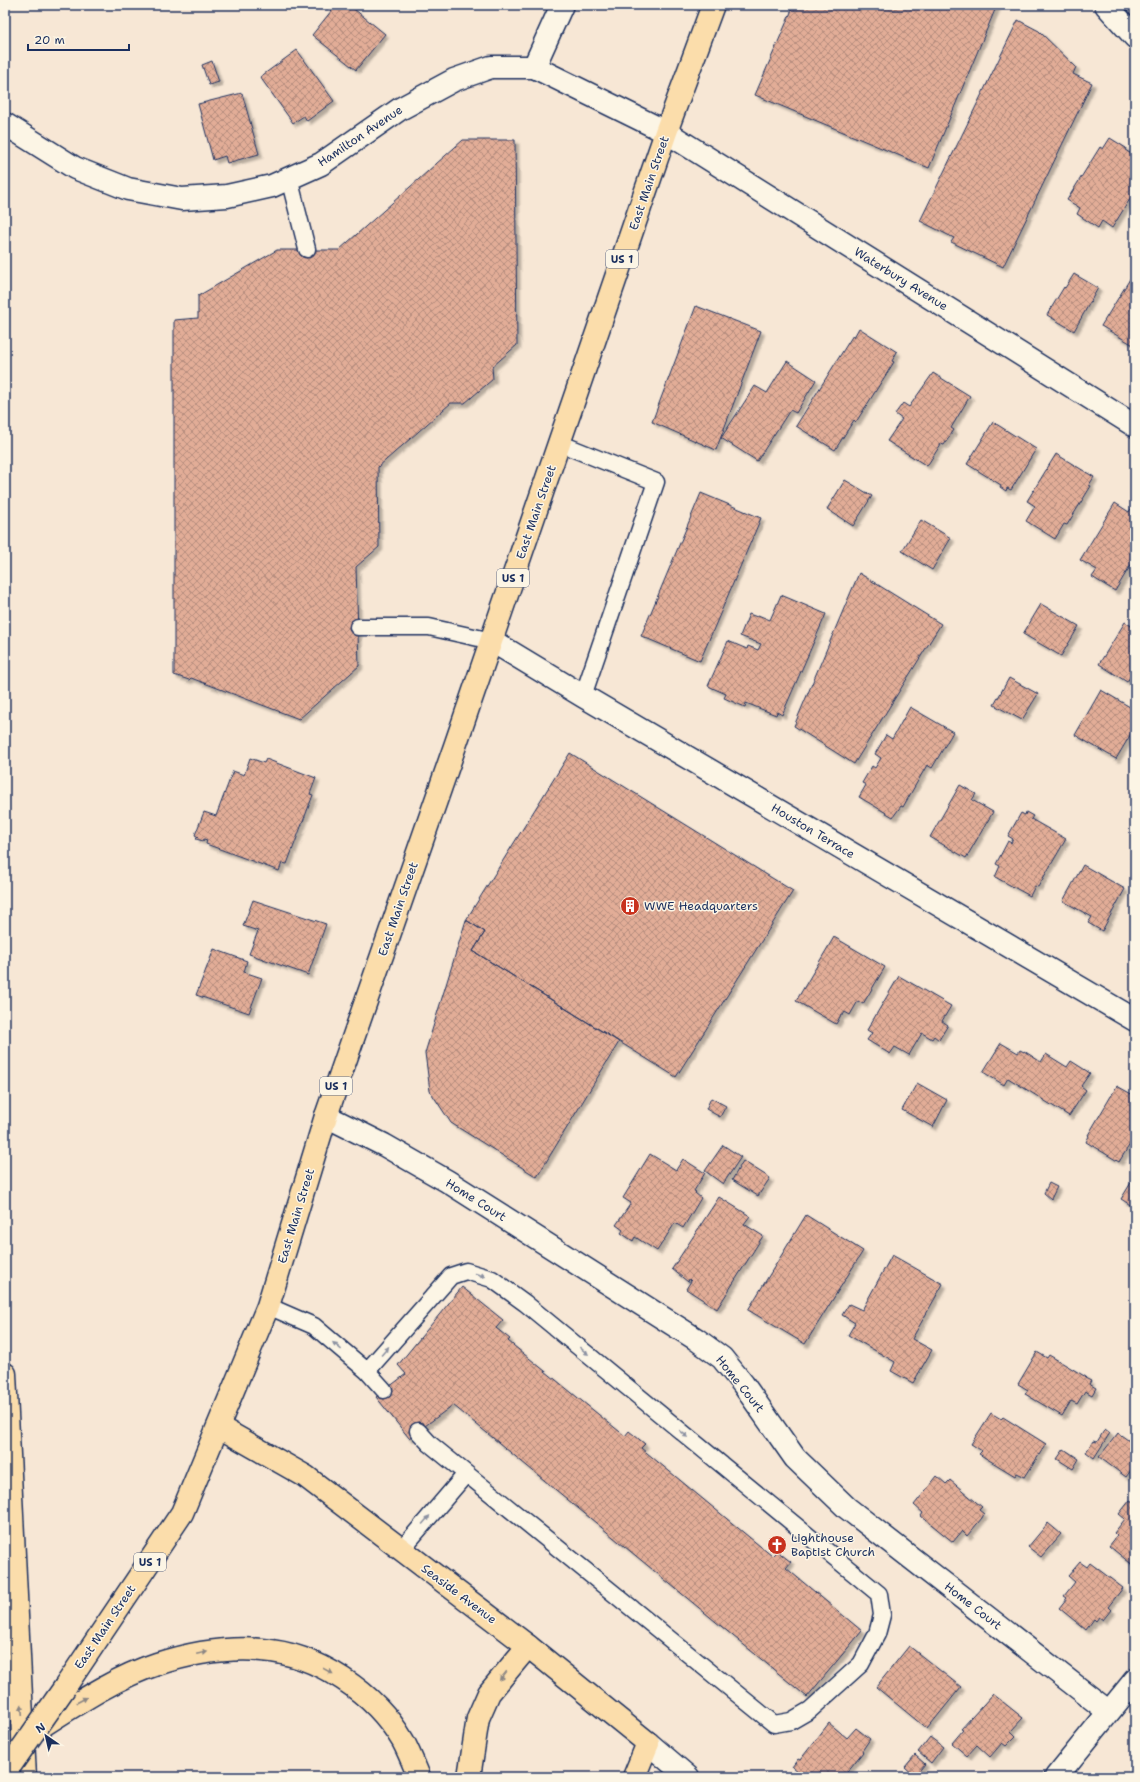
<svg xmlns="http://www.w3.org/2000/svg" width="1140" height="1782" font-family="'Shantell Sans',sans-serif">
<defs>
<pattern id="building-cross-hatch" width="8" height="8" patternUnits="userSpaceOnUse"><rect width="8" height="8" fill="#e2ad97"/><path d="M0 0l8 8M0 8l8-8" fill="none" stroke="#b68d7e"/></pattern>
<filter id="shadow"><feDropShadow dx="3.5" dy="3.5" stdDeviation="1" flood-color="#0004"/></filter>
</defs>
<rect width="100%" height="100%" fill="#f7e7d5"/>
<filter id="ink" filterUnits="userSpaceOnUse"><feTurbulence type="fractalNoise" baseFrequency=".025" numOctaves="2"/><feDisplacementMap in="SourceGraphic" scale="8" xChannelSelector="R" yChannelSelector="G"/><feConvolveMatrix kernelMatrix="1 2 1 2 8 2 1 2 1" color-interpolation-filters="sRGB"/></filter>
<g filter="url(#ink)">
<path fill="url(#building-cross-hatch)" stroke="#1b2f5e" filter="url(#shadow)" d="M336,5h13l36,29 -29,36 -44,-35z
M794,5h203l-68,163 -174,-73z
M1018,20l21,11 37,36 -3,7 19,9 -89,184 -52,-25 3,-4 -34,-17z
M297,50l37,51 -27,20 -3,-5 -11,7 -33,-46z
M212,61l7,21 -10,3 -7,-20z
M242,93l17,61 -32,9 -2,-7 -12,4 -15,-56z
M1110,138l16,10 -1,2 10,6v35l-23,37 -10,-7 -4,7 -21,-14 3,-6 -13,-8 33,-53 3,2z
M463,140h52l2,205 -25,22 1,12 -28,24h-14l-73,64 1,80 -23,20 3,99 -60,53 -108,-41 -2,2 -15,-5v-355l24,-2v-22l79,-46h62z
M1074,274l24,14 -24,43 -27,-16 17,-28 1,1z
M1133,274l2,1v71l-34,-20z
M696,306l65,25 -45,119 -64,-28z
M859,328l38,24 -5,9 2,1 -38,60 -2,-2 -19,30 -39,-24 57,-91 1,2z
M787,361l29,19 -20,33 -6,-3 -33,51 -36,-23 34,-52 12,7z
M933,373l37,23 -19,32 3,2 -10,15 -3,-1 -14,22 -40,-25 15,-22 -7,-5 8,-11 6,4z
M993,422l43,27 -25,41 -4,-2 -1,3 -6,-4 1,-2 -34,-21z
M1056,454l38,23 -5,8 2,1 -24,39 -3,-1 -9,15 -29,-18 9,-15 -8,-5z
M845,480l27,16 -19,30 -26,-17z
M701,493l60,25 -61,143 -59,-25z
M1135,502v56l-20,33 -23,-14 5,-7 -17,-10 35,-57 14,9z
M921,520l30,18 -19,32 -30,-19z
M859,573l82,51 -87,140 -60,-38z
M781,595l45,19 -44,101 -5,-3 -1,3 -30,-12 -1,4 -21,-9 2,-4 -18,-8 20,-45 19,8 1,-3 10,4 3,-6 -21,-8 9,-22 8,3 1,-2 12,5z
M1041,604l38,22 -18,30 -38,-22z
M1125,622l10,6v40l-8,14 -28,-18z
M1009,678l29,16 -16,26 -28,-15z
M1101,690l34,20v17l-19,32 -41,-24z
M910,707l43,25 -21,36 -5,-3 -24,42 -2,-1 -8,11 -34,-20 7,-12 -4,-2 10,-17 3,2 6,-10 -6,-4 11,-19 6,4z
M570,753l223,138 -117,186 -203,-126 12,-19 -19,-12z
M250,758l14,5 2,-4 50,19 -6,16 3,1 -26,69 -5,-1 -3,8 -73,-27 1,-4 -3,-1 -1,2 -7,-2 2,-2 -3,-2 9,-23 12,4 17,-45 11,4z
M960,785l16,9 -4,6 21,12 -27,46 -36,-21z
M1026,812l7,4 -2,3 35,20 -28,48 -3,-1 -5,10 -35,-19 5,-11 -4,-2 12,-23 3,2 2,-4 -5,-3 13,-23 4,2z
M1083,865l42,24 -23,42 -14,-8 4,-6 -29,-16z
M253,900l73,24 -18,51 -59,-21 9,-23 -15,-5z
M466,920l19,12 -12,19 146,91 -82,135 -86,-54 -21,-32 -5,-38z
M834,937l51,30 -22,37 -5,-3 -8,14 -5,-3 -2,3h-2l-5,9 -40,-23z
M214,949l33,12 -3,11 18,6 -13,35 -53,-18z
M899,976l52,30 -9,15 6,4 -9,15 -5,-4 -2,3 -10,-6 -13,22 -14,-8 -5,7 -23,-14 5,-7 -5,-3z
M1001,1043l17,10 2,-3 4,2v-1l17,11 5,-8 21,13 4,-6 19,12 -9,13 5,4 -17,26 -61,-38 -4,7 -21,-13z
M917,1083l30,17 -14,27 -31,-17z
M1117,1086l18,10v40l-16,26 -33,-20 3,-6 -1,-1z
M711,1098l15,8 -6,11 -14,-8z
M723,1145l18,12 -18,27 -18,-13z
M650,1154l26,16 7,-11 22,14 -11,18 2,1 -1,1 6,5 -18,30 -8,-5 -18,28 -22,-14 -2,4 -12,-8 2,-3 -7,-5 15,-22 -8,-5z
M743,1161l27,17 -12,18 -26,-16z
M1135,1176v32l-14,-9z
M1049,1183l8,4 -6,12 -7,-6z
M719,1197l31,19 -6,8 19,12 -46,73 -31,-20 5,-8 -2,-2 -1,3 -16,-13z
M806,1215l57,36 -58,93 -57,-34z
M892,1255l51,29 -31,55 20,11 -19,33 -22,-12 4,-9 -47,-27 7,-12 -13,-8 7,-11 13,6z
M462,1287l41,33 -7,8 14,11 -2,2 117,95 4,-5 16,13 -4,4 131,108 5,-5 14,11 -5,6 76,63 -55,66 -354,-292 -44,33 -33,-41 30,-23 -8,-9z
M1037,1352l10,6 2,-3 37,22 -1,1 6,3 -2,3 7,4 -4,7 -7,-4 -8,13 -6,-3 -9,15 -37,-22 3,-4 -10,-6z
M991,1413l10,6 2,-2 43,27 -21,33 -8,-4 -2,3 -36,-22 3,-3 -11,-7z
M1105,1429l5,4 -16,25 -8,-6 7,-11 4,1z
M1118,1433l17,12v20l-9,12 -27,-20z
M1064,1449l15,10 -6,10 -16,-10z
M937,1476l9,8 4,-4 32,27 -3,3 5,4 -2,4 -15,18 -5,-5 -9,11 -32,-26 2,-3 -9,-8z
M1130,1500l5,3v64l-26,-21 8,-10 -3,-3 11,-14 -6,-5z
M1048,1523l13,11 -20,23 -13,-10z
M1080,1562l7,5 3,-4 33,25 -15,19 3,3 -8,10 -4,-3 -3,4 -2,-2 -8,11 -27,-22 8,-10 -3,-2 11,-14 -7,-6z
M909,1646l52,41 -34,42 -51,-42z
M993,1694l30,24 -12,13 5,5 -10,10 -4,-3 -12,14 -13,-12 -10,11 -15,-13 11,-13 -2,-1z
M829,1723l18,15 9,-10 14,11 -8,12 1,1 -20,25h-39l-12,-10 6,-8 2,1z
M930,1737l13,10 -12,16 -13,-11z
M915,1755l10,9 -10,12 -10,-9z"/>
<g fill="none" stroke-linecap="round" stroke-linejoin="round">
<g stroke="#1b2f5e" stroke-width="19">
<path id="lane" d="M289,178l18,71
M559,443l97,39 -73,214
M358,627h71l63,14
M268,1306l46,20 53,45
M384,1390l-17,-19 84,-95 15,-5 26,8 33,24 354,291 3,21 -5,19 -16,30 -51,46 -19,11 -17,3 -344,-280 -12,-13
M401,1550l65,-76"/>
</g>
<g stroke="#1b2f5e" stroke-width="25">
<path id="street" d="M534,67l28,-62
M666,132l469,294
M492,641l91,55 552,324
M326,1116l58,29 63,36 249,158 26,19 21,26 52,74 52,50 262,204
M1056,1777l79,-97"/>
</g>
<g stroke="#1b2f5e" stroke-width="25">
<path id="secondary" d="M1106,5l29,32
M5,124l70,44 53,21 54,10 45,-3 45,-10 49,-22 79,-55 54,-29 37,-13h43l132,65
M648,1743l40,34"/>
</g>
<g stroke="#1b2f5e" stroke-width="25">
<path id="primary" d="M219,1427l86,49 223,170 120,97
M65,1687l117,-174 86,-207 58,-190 129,-370 211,-614 47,-127"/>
</g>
<g stroke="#1b2f5e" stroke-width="25">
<path id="highway" d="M5,1374l20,403
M37,1729c38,-24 77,-51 120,-65 34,-11 69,-17 105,-14 56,4 113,43 141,91 6,11 11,24 16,36
M469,1777l9,-59 11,-25 39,-47
M634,1777l14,-34"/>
</g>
<use href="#lane" stroke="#fcf5e5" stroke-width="16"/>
<use href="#street" stroke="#fcf5e5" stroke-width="22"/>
<use href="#secondary" stroke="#fcf5e5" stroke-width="22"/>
<use href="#primary" stroke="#fbddab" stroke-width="22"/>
<use href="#highway" stroke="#fbddab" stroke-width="22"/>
<g stroke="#1b2f5e" stroke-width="25" stroke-linecap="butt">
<path id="primary-bridge" d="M5,1773l60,-86"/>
</g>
<use href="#primary-bridge" stroke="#fbddab" stroke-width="22"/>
</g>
<defs><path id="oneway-solid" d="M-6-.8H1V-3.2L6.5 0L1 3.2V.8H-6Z"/></defs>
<g fill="#8c92a2">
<use href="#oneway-solid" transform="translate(480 1275) rotate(17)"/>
<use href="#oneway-solid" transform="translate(337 1346) rotate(-140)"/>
<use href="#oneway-solid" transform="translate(385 1351) rotate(-49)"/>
<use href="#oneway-solid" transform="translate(584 1351) rotate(39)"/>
<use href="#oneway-solid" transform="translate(684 1434) rotate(39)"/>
<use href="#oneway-solid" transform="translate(426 1520) rotate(-49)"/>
</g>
<g fill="#8b8684">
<use href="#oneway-solid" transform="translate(202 1653) rotate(-12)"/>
<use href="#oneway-solid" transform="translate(328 1671) rotate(29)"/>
<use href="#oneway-solid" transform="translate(503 1676) rotate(129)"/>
<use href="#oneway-solid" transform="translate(82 1700) rotate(-28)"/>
<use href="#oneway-solid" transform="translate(22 1710) rotate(-93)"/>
</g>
</g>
<defs>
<g id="building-disc" transform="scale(1)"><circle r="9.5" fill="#c8321e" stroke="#fcf5e5"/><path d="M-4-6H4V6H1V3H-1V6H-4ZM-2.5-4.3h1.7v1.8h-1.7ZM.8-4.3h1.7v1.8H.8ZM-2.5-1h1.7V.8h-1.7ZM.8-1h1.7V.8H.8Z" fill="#fff"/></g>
<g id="church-disc" transform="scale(1)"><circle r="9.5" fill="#c8321e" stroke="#fcf5e5"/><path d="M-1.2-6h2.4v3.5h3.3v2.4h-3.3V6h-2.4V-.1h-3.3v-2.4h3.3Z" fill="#fff"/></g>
</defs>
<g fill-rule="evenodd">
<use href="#building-disc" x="630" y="906"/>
<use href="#church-disc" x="777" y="1545"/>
</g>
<g text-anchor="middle" stroke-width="3" stroke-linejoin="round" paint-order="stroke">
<g fill="#fcf5e5" stroke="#5e6a86" stroke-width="1">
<rect x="606" y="250" width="32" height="18" rx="3"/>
<rect x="497" y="569" width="32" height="18" rx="3"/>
<rect x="320" y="1077" width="32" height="18" rx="3"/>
<rect x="134" y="1553" width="32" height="18" rx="3"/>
</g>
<g font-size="11" font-weight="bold" fill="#1b2f5e">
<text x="622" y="263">US 1</text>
<text x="513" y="582">US 1</text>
<text x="336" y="1090">US 1</text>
<text x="150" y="1566">US 1</text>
</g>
<g font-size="12" fill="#1b2f5e" stroke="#fcf5e5">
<text transform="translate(360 136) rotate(-34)" y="4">Hamilton Avenue</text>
<text transform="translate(649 183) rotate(-71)" y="4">East Main Street</text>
<text transform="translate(901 279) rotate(32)" y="4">Waterbury Avenue</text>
<text transform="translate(536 512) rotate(-71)" y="4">East Main Street</text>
<text transform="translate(813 831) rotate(31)" y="4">Houston Terrace</text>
<text transform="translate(398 909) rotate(-71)" y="4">East Main Street</text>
<text transform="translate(476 1200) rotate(32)" y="4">Home Court</text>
<text transform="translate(296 1216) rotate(-73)" y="4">East Main Street</text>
<text transform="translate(740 1384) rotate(51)" y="4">Home Court</text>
<text transform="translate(459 1594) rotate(37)" y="4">Seaside Avenue</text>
<text transform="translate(973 1606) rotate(38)" y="4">Home Court</text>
<text transform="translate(105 1627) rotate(-56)" y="4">East Main Street</text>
</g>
<g font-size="12" fill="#1b2f5e" stroke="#fcf5e5" text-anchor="start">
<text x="644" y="910">WWE Headquarters</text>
<text x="791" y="1542">Lighthouse<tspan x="791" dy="14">Baptist Church</tspan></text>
</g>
</g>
<rect width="1140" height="1782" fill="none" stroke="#fcf5e5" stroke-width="20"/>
<rect x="10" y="10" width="1120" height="1762" fill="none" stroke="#1b2f5e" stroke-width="1.5" filter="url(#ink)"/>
<g transform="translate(46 1736) rotate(326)" stroke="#fcf5e5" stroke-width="3" paint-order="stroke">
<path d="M0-3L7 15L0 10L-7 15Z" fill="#1b2f5e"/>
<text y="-6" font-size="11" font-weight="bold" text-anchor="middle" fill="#1b2f5e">N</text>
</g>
<path d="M28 44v6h101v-6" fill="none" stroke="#1b2f5e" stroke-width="2"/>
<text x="34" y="44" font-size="12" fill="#1b2f5e" stroke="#fcf5e5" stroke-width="3" paint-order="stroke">20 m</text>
</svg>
